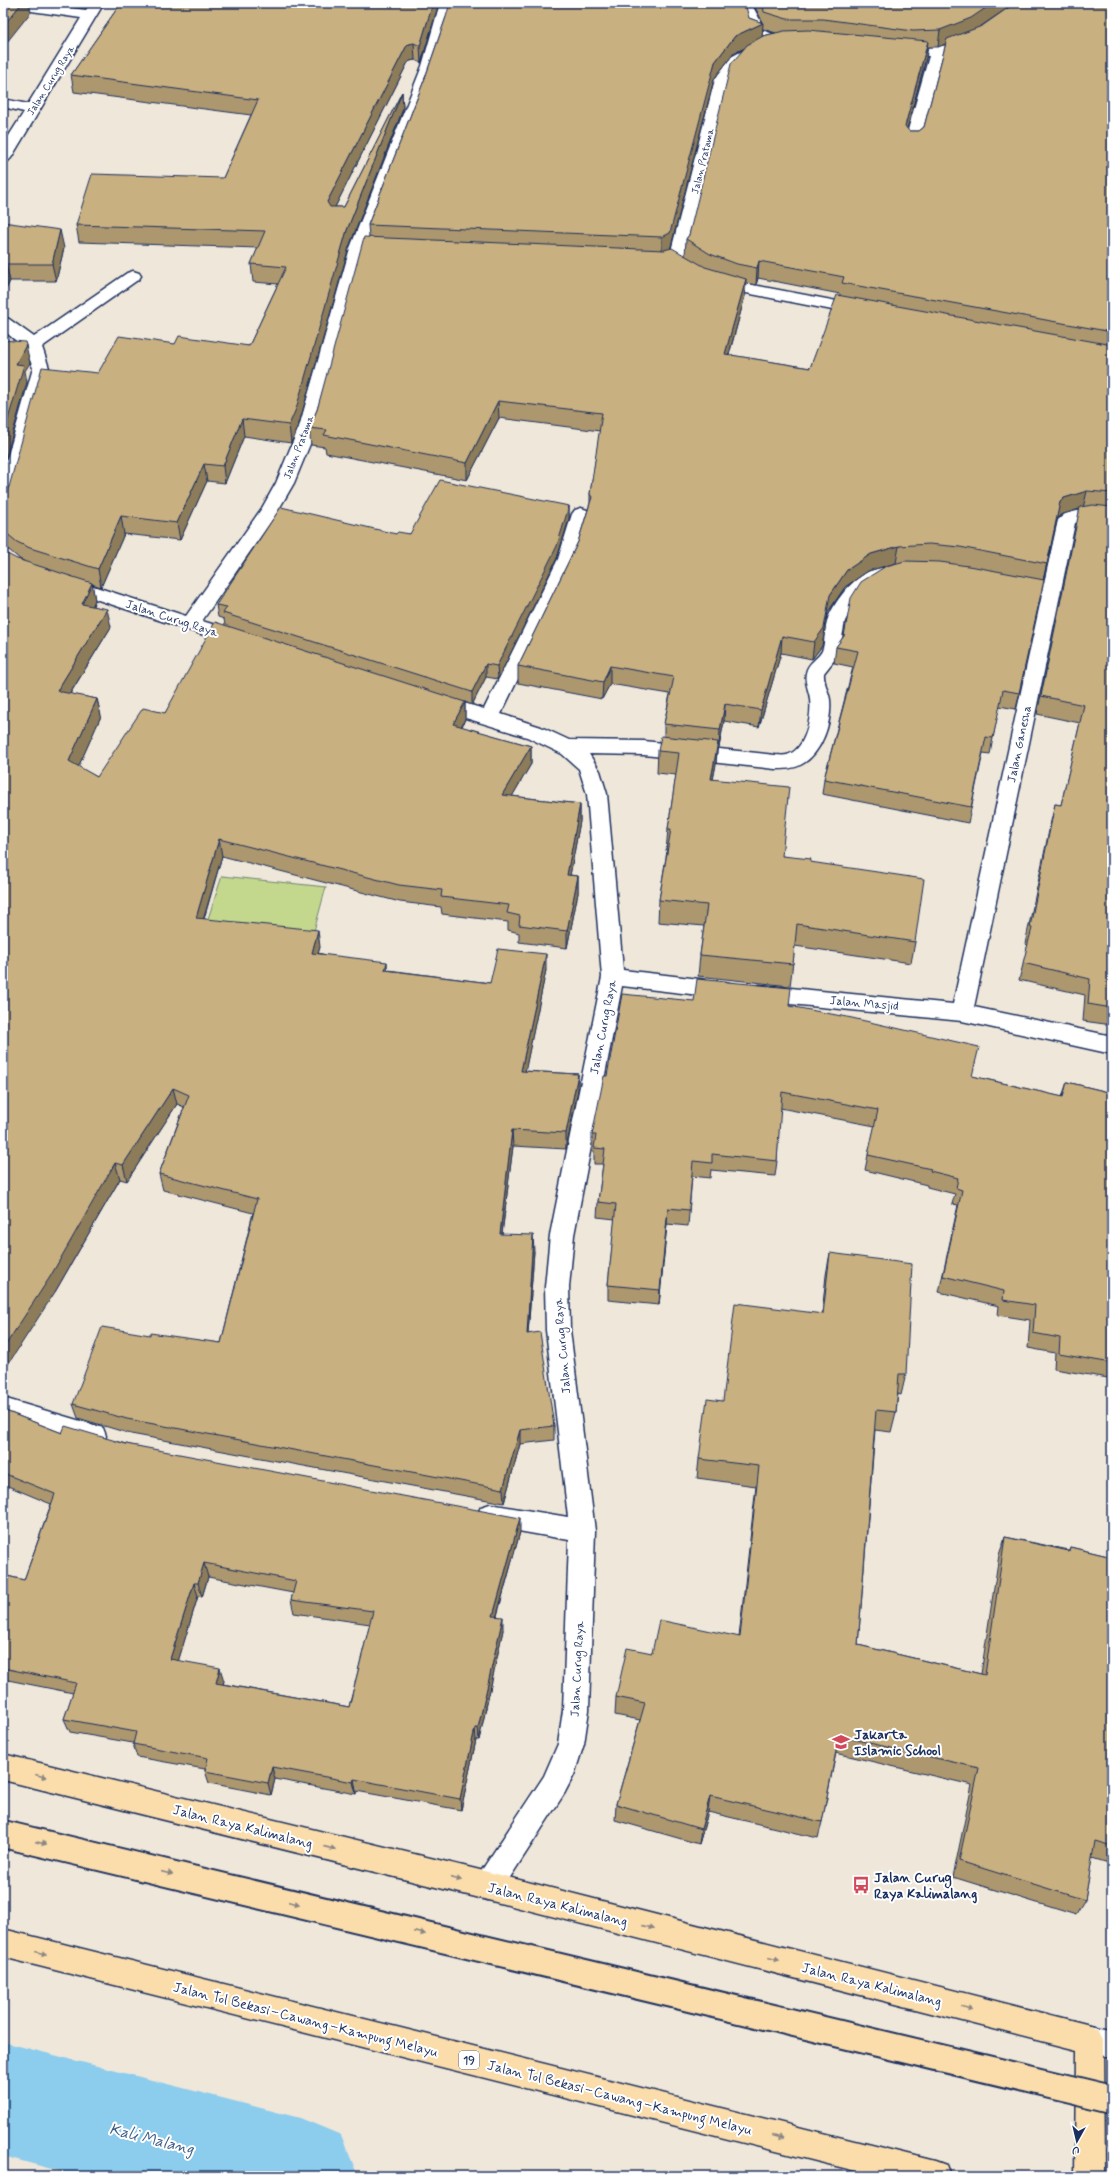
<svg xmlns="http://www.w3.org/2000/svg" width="1115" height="2179" font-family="Mynerve,sans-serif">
<rect width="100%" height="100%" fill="#efe7d9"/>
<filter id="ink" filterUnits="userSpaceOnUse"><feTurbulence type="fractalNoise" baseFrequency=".025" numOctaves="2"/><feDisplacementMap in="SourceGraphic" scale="8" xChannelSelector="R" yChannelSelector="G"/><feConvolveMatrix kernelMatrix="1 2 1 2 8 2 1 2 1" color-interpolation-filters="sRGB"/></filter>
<g filter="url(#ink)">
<path fill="#c4d88d" stroke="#708476" d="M222,876l104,11 -15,55 -107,-11z"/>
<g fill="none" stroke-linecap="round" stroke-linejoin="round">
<path fill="#8ccced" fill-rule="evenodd" d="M3,2042l297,76 41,17 17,41h-280l-75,-20z"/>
<g stroke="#1b2f5e" stroke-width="3">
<path id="minor" d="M3,3h31l52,7 4,-7h14l-93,155 -3,3 -5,2v-18l21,-33 -21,-5v-8l25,5 53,-86 -78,-11z
M440,3h14c-21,83 -58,160 -86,241l29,2 2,3 -2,3 -33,1 -47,174 -23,56 -18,31 -74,107 43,13 2,5 -2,5 -7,1 -7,-1 -172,-57 -3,-4 3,-4 6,-2 121,39 76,-108 14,-25 23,-56 51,-179 72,-182z
M737,3h14l9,17 1,10 26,8 2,3 -2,3 -5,1 -33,-10 -3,-15z
M972,37l5,1 2,3 -2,3 -33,10 -24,90 -3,3h-10l-3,-3 25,-88 -36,-2 -2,-3 2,-3c13,-3 28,1 42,-1 13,-1 24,-7 37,-10z
M755,44l5,1 2,3 -2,3 -19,12 -12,16 -42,173 -8,9 -27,4 -6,-2 -2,-3 2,-3 22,-3 3,-3 44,-172 16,-22z
M133,271l6,2 2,3 -2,3 -97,68 7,21 -37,136 -3,4 -6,2v-37l30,-105 -7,-19 -23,-19v-13l6,2 25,18 93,-64z
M716,278l147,28 6,2 2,3 -2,3 -6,2 -153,-30 -2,-3 2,-3z
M581,508l6,2 3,4 -14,45 -75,155 40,13 28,13 75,1 131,14c4,0 8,1 12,0 19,-5 25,-39 23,-56 -1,-9 -6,-17 -4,-26 2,-11 12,-14 16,-22 4,-9 1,-20 5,-30 8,-23 37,-60 65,-52l3,4 -3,4 -24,12 -12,13 -11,19 -6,33 -15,19c-1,10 5,18 6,27 2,22 -8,53 -28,64 -8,5 -18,5 -27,5l-131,-14 -55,-1 11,17 7,23 16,176 102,12 8,2 3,6 -3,6 -8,2 -103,-12 -48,249 -5,52 1,43 25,201 -6,179 -5,34 -10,31 -10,19 -66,102 -10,4 -10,-4 -4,-10 4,-10 66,-100 14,-32 5,-34 6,-170 -79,-14 -9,-3 -4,-8 4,-8 9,-3 78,13 -22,-187 -1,-43 5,-52 52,-258 -15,-183 -8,-25 -17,-15 -35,-17 -97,-30 -3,-5 3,-5 7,-2 47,14 74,-150 14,-45 3,-4z
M1083,510l29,2v12l-23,-3 -14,2 -101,484 138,29v18l-150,-33 -202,-20 -8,-2 -3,-6 3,-6 8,-2 193,19 89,-409 -35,-7 -3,-4 3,-4 6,-2 31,5 14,-63 8,-7z
M3,1398l91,27 9,3 3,8 -3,8 -9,3 -91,-27z
M1090,2025l22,4v28l-22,-4 -10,-4 -4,-10 4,-10z"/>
</g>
<g stroke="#1b2f5e" stroke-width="3">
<path id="major" d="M3,1754l485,118 602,153 10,4 4,10 1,137h-30l1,-126 -588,-150 -485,-120z"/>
</g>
<g stroke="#1b2f5e" stroke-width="3">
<path id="highway" d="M3,1929l932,232 11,4 4,11h-74l-873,-219z"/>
</g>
<use href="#minor" fill="#fff" fill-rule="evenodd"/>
<use href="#major" fill="#fbddab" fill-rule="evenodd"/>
<use href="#highway" fill="#fbddab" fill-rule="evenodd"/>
<g stroke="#1b2f5e" stroke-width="30" stroke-linecap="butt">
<path id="highway-bridge" d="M3,1834l1109,265"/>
</g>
<use href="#highway-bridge" stroke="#fbddab" stroke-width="26"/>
</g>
<path fill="#ad976e" stroke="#1b2f5e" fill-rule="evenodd" d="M121,3h318l-18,60 -6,-3 -5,1 -3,3 -72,143h9l58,-115 1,17 -54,138 -51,180 -7,16 -47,-7 -19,47 -18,-2 -27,59 -56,-6 -23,53 -9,-3 3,16 -2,6 18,21 -41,67 27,5 4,17 -23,51 19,10 68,-64 60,-88 -1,-6 -6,-2 -2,-12 180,-71h14l159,-28v13l-12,39 -59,121 -12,-2 -14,28 -7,-3v17l-3,8 69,19v18l-19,32 68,8v17l-10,54 8,1v17l-11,55 -48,-6v-9l-11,-3v-8l-66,-8 -1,-7 -41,-5 -178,-46 -18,63 116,28 -2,6 70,17 102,13 56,-13 -21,101 53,3v16l-12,59 -53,-3 -11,88 32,17 -6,82 26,93v14l-34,4 -16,59 -373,-69 -53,-16 -5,-14 77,-69 71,8 32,-130 -90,-23 -4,-16 25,-67 -7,-3 -50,77 -7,-2 -65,113 -38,-733 7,2 -3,-1 -12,-10 -6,-2v-55l2,-1 93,-119 77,-29 74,2 29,-62 -25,-2 -2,-18 7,-16 -179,-6 -3,-17 147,-47 28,-63 -177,-23 -3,-17z
M753,3h262l-36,25 133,-25v1022l-29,-4 2,-26 -66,-15 9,-35 -3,-1 26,-123 4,-17 6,1 19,-82 -43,-9 43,-205 -20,6 -3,5 -41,189 -17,-3 -9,48 -7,-1 -15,70 -146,-29 2,-15 29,-112 -19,-4 2,-16 60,-84 -28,8 -23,16 -17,25 -6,34 -10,13 -31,-6 -22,74 -35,-6 -5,26h-2l-1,17 -3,15 69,77 28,6 105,80 -4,21 -116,-17 -5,40 -92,-10 2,-21 4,-29 -46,-4 1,-22 8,-49h-1l2,-22 8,-54 -19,-2 1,-22 6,-15v-12l6,-30 -60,-10 -8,15 -84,-16v-17l60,-124 12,-39v-9l10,-63 -101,-13 -32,62 -141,-27 -1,-6 -14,-2 -2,-17 8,-18 52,-173 -1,-12 57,-147 21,-61 303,1 13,5 -1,-4zM763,29l13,4 -14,3zM946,43l-22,84 -5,4h-10l-2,-2 19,-71 2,-11h10zM745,48l-56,187 -3,4 -1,17 -15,-7 44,-170 20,-26zM758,278l82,16v2l-30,72 -81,-13 16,-59 1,-13 10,2z
M3,222l61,26 -8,33h-46l-7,14z
M694,1001l95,5 183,70 90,21 5,-15 45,11v276l-4,9 -54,-9 1,-16 -27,-5 2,-28 -32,-5 1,-9 -60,-14 19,-87 -6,-1 3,-10 -28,-7v-2l-62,-15 3,-15 7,-29 -95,-18 -3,53 -2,15 -64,-6 -1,8 -18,-2 -4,50 -21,-2 -8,81 -51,-5v-15l7,-66 -18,-2 1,-15 5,-38h-9v-13h-2v-16l15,-59z
M830,1253l76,121 -5,21 -3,-1 -2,18 -5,20 -16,-2 -17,215 123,29 18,-119 6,-18 64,13 1,-3 42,10v307l-20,-6 -7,42 -9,15 -123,-38 19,-92 -136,-32 -14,69 -4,16 -110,-26 -9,32 -84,-24 1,-16 24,-84 -25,-5 1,-18 36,-44 87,-16 17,-151 -59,-8 2,-19 24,-58 99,-87 4,-39z
M3,1410l59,23 64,11 394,88 -23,84 6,14 -24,110h-3l-15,70 -105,-19v3l-81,-15 -4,16 -62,-12 -4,-12v-2l-68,-12 -4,-13v-1l-63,-11 -6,-13 9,-26 -70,-14v-104l21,5 27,-76 -48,-20zM208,1577l85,16 -2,7 3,13 76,11 -21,83 -126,-23 1,-3 -46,-20 20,-65 4,1z"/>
<path fill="#8d7b5a" stroke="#1b2f5e" d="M22,3h7l2,9 -28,35v-21z
M433,3h6l-18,60 -1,-17z
M993,3h22l-47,32 -30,12 2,-17z
M763,23l-1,17 -28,13 -20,26 -44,171 -8,4v-17l53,-175 20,-26z
M928,41l-2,17 -23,86 2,-18z
M414,43l1,17 -5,1 -3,3 -78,155 -2,-17 79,-155 3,-3z
M402,92l1,17 -54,138 -51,180 -7,16 -2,-18 58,-195z
M60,230l4,18 -8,33 -4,-17z
M759,261l-1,17 -2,7 1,-17z
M6,264l4,17 -7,14v-25z
M746,279l-1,17 -21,76 1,-18z
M26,345l4,18 -5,8 2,11 -24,86v-32l13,-72z
M498,401l1,17 -32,62v-17z
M242,419l2,17 -19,47 -2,-17z
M204,464l3,17 -27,59 -3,-17z
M1087,491l-4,17 -23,7 -3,5 -14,61 17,-79 4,-4z
M569,506v13l-12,39 -59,121 -1,-13z
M121,516l3,18 -23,53 -3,-18z
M899,546l-3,17 -28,8 -23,16 -17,25 -6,34 -10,13 2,-17 16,-47 17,-25 24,-16z
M92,583l3,17 -9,22 -4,-18z
M107,609l4,18 -50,81 -4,-17z
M782,636l-1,17 -22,74 2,-17z
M486,664v13l-14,28v-13z
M610,666v18l-8,15 1,-17z
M97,699l4,17 -28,63 -4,-18z
M465,702v17l-11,22 -1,-17z
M725,704l-1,17 -5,26 1,-17z
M718,742l-2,22 -7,37 2,-22z
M531,746v18l-28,48 -1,-17z
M580,804v17l-13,71v-17z
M219,839l3,17 -23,78 -3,-16z
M578,876v17l-11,55v-17z
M318,930l2,17 -6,22 -2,-16z
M546,954v16l-24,117 -1,-16z
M387,962l1,16 -3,-8z
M578,1074v16l-12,59v-16z
M173,1088l4,16 -50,77 -4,-16z
M512,1130l1,16 -13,103v-15z
M115,1163l5,16 -65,113 -52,80v-23z
M668,1208l-1,16 -8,81 1,-15z
M533,1235l1,16 -7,97v-14z
M520,1430v14l-16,59 -1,-14z
M520,1518v14l-27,97v-13z
M204,1563l4,14 -6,20 -4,-14z
M194,1583l4,13 -23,76 -5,-13z
M503,1617v13l-24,110 -1,-12z
M220,1668l4,13 -4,15 -4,-13z
M475,1728l1,12 -15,70 -1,-11z
M272,1767l3,12 -4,16 -3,-12z
M354,1779l2,12v3l-3,-12z
M710,1796l-2,16 -9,32 2,-15z"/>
<path fill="#c9b080" stroke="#1b2f5e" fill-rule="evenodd" d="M3,3h19l-19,23z
M121,3h312l-13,43 -6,-3 -5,1 -3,3 -79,155 3,5h14l58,-115 -55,138 -51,179 -7,16 -47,-6 -19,47 -19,-2 -27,59 -56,-7 -23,53 -68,-21 -13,-6 -12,-10 -2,-1v-38l2,-1 4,-5 33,-120 56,6 21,-37 56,8 4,-8 70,10 37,-79 -35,-3 14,-33 -189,-6 16,-51 131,4 35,-78 -187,-25z
M450,3h295l4,15 14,5 -28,13 -20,26 -45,171 -8,4 -294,-12 57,-147 21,-61z
M763,3h230l-22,15 -31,12 -27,1 -90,-12h-36l-23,-7z
M1015,3h97v329l-270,-49 2,-6 -85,-16 -2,7 -20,-4 -27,-10 -24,-15 3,-4 42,-171 16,-19 16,-9 21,-5 24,-1 120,11 -23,85 4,5h10l5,-4 23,-88 35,-13z
M3,222l57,8 -8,34h-46l-3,6z
M364,237l300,13 8,-2 33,19 41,12 -21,75 85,14 27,-73 275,50v148l-25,-2 -23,7 -4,4 -13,62 -87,-17 -31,-3 -30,2 -28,8 -24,16 -17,25 -6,33 -10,14 -32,-6 -21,74 -36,-6 -5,26 -56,-6 10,-47 -64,-11 -7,16 -85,-16 60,-124 14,-45 -2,-3 12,-81 -104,-12 -31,62 -143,-28 3,-5 -18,-2 8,-18z
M3,340l22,2 1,3 -10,19 8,1 -21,71z
M440,480l129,26 -12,40 -60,120 -11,-2 -14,28 -249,-79 4,-6 -11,-2 65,-98 115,27 2,-2 12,2z
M1093,505l19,2v501l-24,-4 2,-25 -67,-16 9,-35 -2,-1 25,-123 6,1 23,-100 -43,-9 39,-189z
M3,552l14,7 75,24 -10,21 25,5 -50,82 40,8 -28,62 28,16 46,-69 22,5 50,-91 250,80 -12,22 78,22 -29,49 78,9 -13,71 11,1 -11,55 -48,-6 1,-9 -13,-3 2,-8 -68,-8 1,-7 -43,-5 -180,-46 -23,79 122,12 -6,23 75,9 -2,8 105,13 8,-34 48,5 -25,117 57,3 -12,59 -54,-3 -12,104 33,1 -6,99 13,-2 14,94 -34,4 -17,59 -376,-70 -54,-15 29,-77 48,8v-2l71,10 36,-144 -98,-25 30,-79 -16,-7 -50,77 -8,-2 -65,114 -47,72z
M905,561l35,1 35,5 69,13 -25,113 -16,-3 -10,48 -7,-1 -15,70 -147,-28 34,-128 -22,-4 8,-11 7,-38 10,-16 25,-16z
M661,736l57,6 -7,37 78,8 -7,69 29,3 -1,3 114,17 -9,63 -118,-18 -4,40 -93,-9 7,-50 -48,-5 12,-71h-3l11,-76 -21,-2z
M697,979l94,9 -2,18 63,12 127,29 -7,29 91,21 4,-15 45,11v270l-53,-9 1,-16 -27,-5 2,-28 -32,-5 1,-9 -61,-15 19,-86 -6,-2 2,-10 -28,-7 1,-2 -63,-14 10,-45 -96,-18 -5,69 -65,-7v9l-19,-2 -4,49 -21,-2 -8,82 -52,-5 8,-81 -18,-2 7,-53 -11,-1 2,-13h-4l12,-59h3l15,-82 72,7z
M830,1253l82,11 -6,110h-7l-3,38 -20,-2 -18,235 127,30 20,-138 64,14 1,-4 42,10v289l-17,-5 -10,59 -126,-39 20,-93 -140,-32 -17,86 -112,-26 -9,33 -85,-25 29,-101 -29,-6 11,-49 25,5 7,-33 81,17 19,-171 -60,-7 8,-60 16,2 12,-98 88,11z
M3,1410l59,23 3,-7 61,18 394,74 -27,98 10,1 -25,111h-3l-15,71 -106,-20 -1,3 -81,-15 -4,16 -63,-12 3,-13 -75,-14 3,-12 -72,-13 12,-36 -73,-15v-93l21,5 31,-86 -52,-21zM204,1563l92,18 -5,19 82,11 -24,96 -133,-24 4,-15 -50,-9 24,-76h4z"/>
<defs><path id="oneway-solid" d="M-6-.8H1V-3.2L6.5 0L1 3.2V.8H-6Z"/></defs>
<g fill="#8b8684">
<use href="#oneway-solid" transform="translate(41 1776) rotate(14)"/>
<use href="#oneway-solid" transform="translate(41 1843) rotate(13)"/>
<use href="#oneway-solid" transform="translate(330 1848) rotate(14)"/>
<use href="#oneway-solid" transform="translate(167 1873) rotate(13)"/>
<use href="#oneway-solid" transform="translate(456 1879) rotate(14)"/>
<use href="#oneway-solid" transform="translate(294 1903) rotate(13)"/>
<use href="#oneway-solid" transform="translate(648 1927) rotate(14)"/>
<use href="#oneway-solid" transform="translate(420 1933) rotate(13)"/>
<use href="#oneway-solid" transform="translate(41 1953) rotate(14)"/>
<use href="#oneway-solid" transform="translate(774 1959) rotate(14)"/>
<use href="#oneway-solid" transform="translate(967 2008) rotate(14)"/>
<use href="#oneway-solid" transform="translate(778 2137) rotate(14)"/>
</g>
</g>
<defs>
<g id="school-bare" transform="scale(1.38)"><path d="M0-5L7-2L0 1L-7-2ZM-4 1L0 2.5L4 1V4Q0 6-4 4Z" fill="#d1495b" stroke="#fff" stroke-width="2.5" paint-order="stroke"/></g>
<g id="bus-bare" transform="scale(1.38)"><path d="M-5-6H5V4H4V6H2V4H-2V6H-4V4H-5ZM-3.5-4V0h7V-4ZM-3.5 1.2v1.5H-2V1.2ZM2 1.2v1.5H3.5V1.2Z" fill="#d1495b" stroke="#fff" stroke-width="2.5" paint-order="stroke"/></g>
</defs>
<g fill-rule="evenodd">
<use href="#school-bare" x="841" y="1742"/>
<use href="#bus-bare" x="861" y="1885"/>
</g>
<g text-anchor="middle" stroke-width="4" stroke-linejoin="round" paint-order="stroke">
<g font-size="10" fill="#1b2f5e" stroke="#fff">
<text transform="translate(50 80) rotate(-58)" y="4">Jalan Curug Raya</text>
<text transform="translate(702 161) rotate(-76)" y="4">Jalan Pratama</text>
<text transform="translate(298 447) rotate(-69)" y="4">Jalan Pratama</text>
</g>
<rect fill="#fff" stroke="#5f6d8e" stroke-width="1" x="459" y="2051" width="20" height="18" rx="3"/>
<g font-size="11" font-weight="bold" fill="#1b2f5e">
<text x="469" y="2064">19</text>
</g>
<g font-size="12" fill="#1b2f5e" stroke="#fff">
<text transform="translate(172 618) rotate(18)" y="4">Jalan Curug Raya</text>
<text transform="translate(1019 744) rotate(-78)" y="4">Jalan Ganesha</text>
<text transform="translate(864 1003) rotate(5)" y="4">Jalan Masjid</text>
<text transform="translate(603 1027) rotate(-79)" y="4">Jalan Curug Raya</text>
<text transform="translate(562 1346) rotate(-95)" y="4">Jalan Curug Raya</text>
<text transform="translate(577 1669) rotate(-87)" y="4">Jalan Curug Raya</text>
</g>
<g font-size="14" font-weight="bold" fill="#1b2f5e" stroke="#fff" text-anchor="start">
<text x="854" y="1739">Jakarta<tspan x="854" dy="16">Islamic School</tspan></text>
<text x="874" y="1882">Jalan Curug<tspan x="874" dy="16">Raya Kalimalang</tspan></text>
</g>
<g font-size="14" fill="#1b2f5e" stroke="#fff">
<text transform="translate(243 1826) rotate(14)" y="5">Jalan Raya Kalimalang</text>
<text transform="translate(558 1904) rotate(14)" y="5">Jalan Raya Kalimalang</text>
<text transform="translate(872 1984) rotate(14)" y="5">Jalan Raya Kalimalang</text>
<text transform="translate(306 2019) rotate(14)" y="5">Jalan Tol Bekasi–Cawang–Kampung Melayu</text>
<text transform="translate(620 2097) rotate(14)" y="5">Jalan Tol Bekasi–Cawang–Kampung Melayu</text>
</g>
<g font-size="16" font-style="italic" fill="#3d5e89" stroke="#fff">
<text transform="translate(152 2138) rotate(14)" y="6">Kali Malang</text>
</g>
</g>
<rect width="1115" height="2179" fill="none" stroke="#fff" stroke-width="16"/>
<rect x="8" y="8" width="1099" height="2163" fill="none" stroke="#1b2f5e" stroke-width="1.5" filter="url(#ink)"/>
<g transform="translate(1077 2141) rotate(188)" stroke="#ffffff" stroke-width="3" paint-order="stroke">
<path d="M0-3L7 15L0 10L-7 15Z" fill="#1b2f5e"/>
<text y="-6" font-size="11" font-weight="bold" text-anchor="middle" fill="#1b2f5e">U</text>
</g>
</svg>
